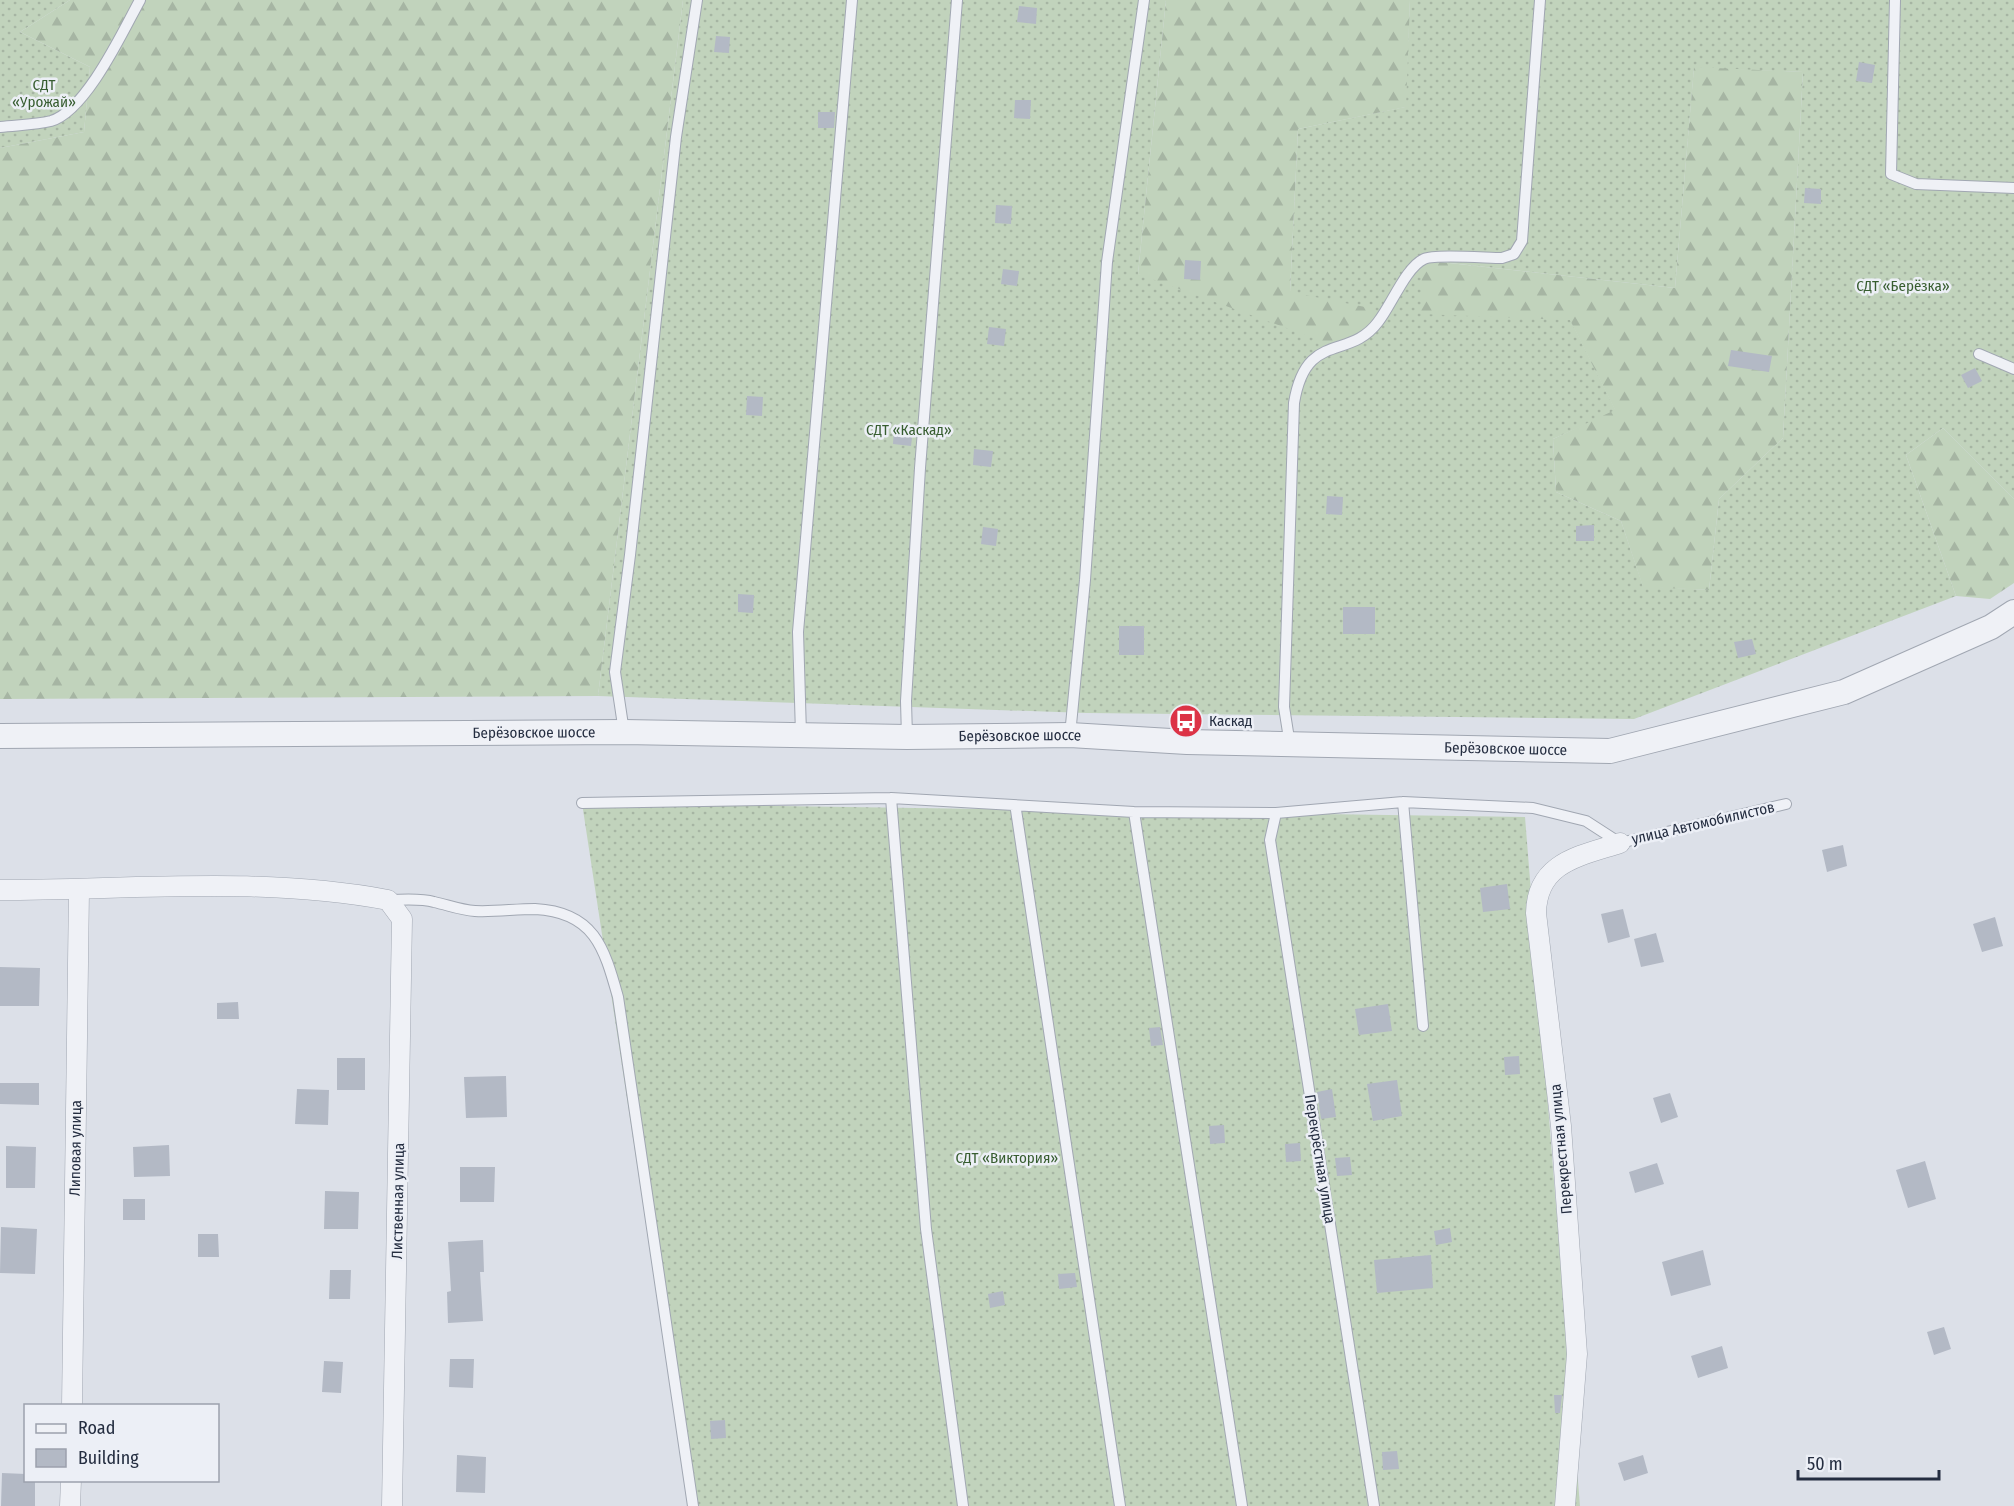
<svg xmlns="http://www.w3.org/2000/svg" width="2014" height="1506" font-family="'Fira Sans Condensed',sans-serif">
<defs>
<pattern id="grass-dots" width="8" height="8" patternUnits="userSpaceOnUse" patternTransform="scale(1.5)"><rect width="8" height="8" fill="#c1d3bc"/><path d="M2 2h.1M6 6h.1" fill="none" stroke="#a6b5a3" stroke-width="1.8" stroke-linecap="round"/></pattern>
<pattern id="forest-firs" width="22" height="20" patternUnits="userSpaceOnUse" patternTransform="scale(1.5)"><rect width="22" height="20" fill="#c1d3bc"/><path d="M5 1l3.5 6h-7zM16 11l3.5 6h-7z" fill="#a6b5a3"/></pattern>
</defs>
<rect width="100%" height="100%" fill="#dce0e8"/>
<path fill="url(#grass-dots)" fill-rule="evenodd" d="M0,0h70l-50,32 70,35 -6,65 -84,16z
M683,0h483l-28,274 152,18 8,-163 107,-22 5,-107h604v499l-71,-71 -37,27 50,141 -322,123 -548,-6 -488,-17zM1694,68l109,4 -20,366 -64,61 -10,91 -66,-4 -22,-65 -65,-29 -3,-53 63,-28 -46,-92 -147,-59 252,28z
M582,803l943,14 55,689h-891z"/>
<path fill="url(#forest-firs)" d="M70,0h613l-85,696 -598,3v-551l84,-16 6,-65 -70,-35z
M1166,0h244l-4,107 -108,22 -8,163 85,17 -1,19 -33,20 -203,-74z
M1694,67l109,5 -20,366 -64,61 -10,91 -66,-3 -22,-66 -65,-29 -3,-53 62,-29 -45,-90 -149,-6 1,-54 253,28z
M1943,428l71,71v84l-24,16 -34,-3 -50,-141z"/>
<path fill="#b3b9c5" d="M1019,6l18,2 -1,16 -19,-2z
M716,36l14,1 -1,16 -15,-1z
M1859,62l16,3 -3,18 -16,-2z
M1015,100h16l-1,19 -16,-1z
M818,112h17l-1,16h-16z
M1805,188l16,1v15l-17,-1z
M996,205l16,1 -1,18 -16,-1z
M1185,260l16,1 -1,19 -16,-1z
M1003,269l16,2 -2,15 -16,-2z
M989,327l17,2 -2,17 -17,-2z
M1731,350l41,6 -3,16 -41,-6z
M1975,368l7,13 -14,7 -7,-13z
M747,396l16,1 -1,19 -16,-1z
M894,428l19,2 -2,16 -18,-2z
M974,449l19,2 -2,16 -18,-2z
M1327,496l16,1 -1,18 -16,-1z
M1594,525v16h-18v-15z
M983,527l15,2 -2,17 -15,-2z
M738,594l16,1 -1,18 -15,-1z
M1343,607h32v27h-32z
M1119,626h25v29h-25z
M1752,639l4,15 -18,4 -4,-16z
M1843,845l4,21 -20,6 -5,-22z
M1507,884l3,25 -27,3 -3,-24z
M1623,909l7,28 -22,6 -7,-29z
M1995,917l8,29 -21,6 -9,-28z
M1656,933l8,29 -23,5 -7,-28z
M0,967l40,1 -1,38h-39z
M238,1002l1,17h-22v-16z
M1388,1004l4,27 -33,4 -4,-26z
M1160,1027l3,18 -12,1 -2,-18z
M1519,1056l1,18 -15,1 -1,-18z
M337,1058h28v32h-28z
M506,1076l1,41 -41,1 -2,-41z
M1397,1080l5,36 -29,5 -6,-37z
M0,1083h39v22l-39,-1z
M297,1089l32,1 -1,35 -33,-1z
M1332,1089l4,28 -15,2 -4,-27z
M1670,1093l8,24 -17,6 -8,-25z
M1224,1125l1,18 -15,1 -1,-18z
M1300,1143l1,18 -15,1 -1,-18z
M169,1145l1,31 -36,1 -1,-30z
M6,1146l30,1 -1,41h-29z
M1350,1157l2,18 -15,1 -2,-18z
M1925,1161l11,38 -28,9 -12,-38z
M1657,1163l7,21 -29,9 -6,-21z
M460,1167h35l-1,35h-34z
M325,1191l34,1 -1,37h-34z
M123,1199h22v21h-22z
M1,1227l36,2 -2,45 -35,-1z
M1450,1228l2,14 -16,3 -2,-14z
M198,1234h20l1,23h-21z
M483,1240l1,32h-4l3,49 -35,2 -1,-31 4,-1 -3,-49z
M1703,1250l8,35 -40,11 -9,-34z
M1431,1255l2,33 -56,5 -3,-33z
M330,1270h21l-1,29h-21z
M1075,1273l2,14 -18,2 -1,-15z
M1003,1291l2,14 -15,3 -2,-14z
M1944,1327l7,22 -17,6 -7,-23z
M1722,1346l6,22 -30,10 -7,-22z
M450,1359h24l-1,29 -24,-1z
M324,1361l19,1 -2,31 -19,-1z
M1554,1395h8l-2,18h-5z
M725,1420l1,18 -15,1 -1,-18z
M1397,1451l2,18 -16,1 -1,-18z
M457,1455l29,2 -1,36 -29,-1z
M1643,1455l5,18 -24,8 -6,-18z
M2,1473l24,1v6h9v26h-34z"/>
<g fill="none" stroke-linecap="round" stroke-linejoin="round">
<g stroke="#a1a7b2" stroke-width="12">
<path id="service" d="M1895,0l-4,174 25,10 98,4
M0,127c16,-2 35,-2 51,-6 35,-10 72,-90 89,-121
M1979,354l35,15
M624,732l-9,-60 15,-117 46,-418 21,-137
M801,734l-3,-102 54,-632
M1070,735l15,-155 22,-318 37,-262
M907,737l-1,-36 14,-233 37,-468
M1290,745l-6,-38 10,-304c12,-73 55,-42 84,-81 13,-16 28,-55 46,-63 11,-5 63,-1 78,-1l12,-4 8,-13 18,-241
M891,798l35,431 37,277
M1403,802l20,224
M582,803l309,-5 243,14 142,1 127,-11 130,6 53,13 34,22 166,-39
M1016,810l104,696
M1134,812l108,694
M1276,813l-6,27 104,666
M388,900c15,0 32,-2 46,2 14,3 26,8 41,9 20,1 40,-2 60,-2 59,3 69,38 83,88l75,509"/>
</g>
<g stroke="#a1a7b2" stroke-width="21">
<g id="minor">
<path d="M0,890c128,0 261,-14 388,10l14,19 -10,587"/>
<path id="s1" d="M72,1406l7,-516"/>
<path d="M70,1506l1,-26"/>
<path d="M1565,1506l12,-152 -16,-228 -25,-213c1,-51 44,-57 84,-70"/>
</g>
</g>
<g stroke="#a1a7b2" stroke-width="26">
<g id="tertiary">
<path id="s2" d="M0,736l624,-4 283,5 163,-2 117,7 423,9 234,-59 147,-65 23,-15"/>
</g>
</g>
<use href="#service" stroke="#eff1f6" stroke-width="10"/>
<use href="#minor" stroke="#eff1f6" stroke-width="20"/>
<use href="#tertiary" stroke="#eff1f6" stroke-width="24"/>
</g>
<defs>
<g id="bus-disc" transform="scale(1.725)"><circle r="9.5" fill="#dc3346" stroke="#eceff6"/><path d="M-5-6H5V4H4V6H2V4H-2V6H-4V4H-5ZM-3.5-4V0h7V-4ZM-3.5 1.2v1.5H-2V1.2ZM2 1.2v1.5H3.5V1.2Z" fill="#fff"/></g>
</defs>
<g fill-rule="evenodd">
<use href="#bus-disc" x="1186" y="721"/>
</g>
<g text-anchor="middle" stroke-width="5" stroke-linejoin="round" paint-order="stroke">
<g font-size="15" fill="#375d30" stroke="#eceff6">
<text x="44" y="90">СДТ<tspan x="44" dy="17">«Урожай»</tspan></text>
<text x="1903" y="291">СДТ «Берёзка»</text>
<text x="909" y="435">СДТ «Каскад»</text>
<text x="1007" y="1163">СДТ «Виктория»</text>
</g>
<g font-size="15" fill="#242d40" stroke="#eceff6" text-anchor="start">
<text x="1209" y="726">Каскад</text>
</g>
<g font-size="15" fill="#242d40" stroke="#eceff6">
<text dy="5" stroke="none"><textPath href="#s2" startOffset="534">Берёзовское шоссе</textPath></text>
<text dy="5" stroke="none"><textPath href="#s2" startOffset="1020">Берёзовское шоссе</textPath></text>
<text dy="5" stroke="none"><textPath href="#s2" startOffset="1506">Берёзовское шоссе</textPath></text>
<text transform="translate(1703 823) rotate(-13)" y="5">улица Автомобилистов</text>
<text dy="5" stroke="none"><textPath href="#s1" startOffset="258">Липовая улица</textPath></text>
<text transform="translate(1561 1149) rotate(-95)" y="5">Перекрестная улица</text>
<text transform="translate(1320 1159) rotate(81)" y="5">Перекрёстная улица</text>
<text transform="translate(398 1201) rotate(-89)" y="5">Лиственная улица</text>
</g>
</g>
<rect x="24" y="1404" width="195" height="78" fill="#eceff6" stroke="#9ca1ad" stroke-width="1.5"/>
<rect x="36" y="1424" width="30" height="9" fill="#eff1f6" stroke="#9ca1ad" stroke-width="1.5"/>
<text x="78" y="1434" font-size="18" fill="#242d40">Road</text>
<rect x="36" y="1449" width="30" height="18" fill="#b3b9c5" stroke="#9ca1ad" stroke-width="1.5"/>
<text x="78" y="1464" font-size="18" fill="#242d40">Building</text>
<path d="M1798 1470v9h141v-9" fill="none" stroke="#242d40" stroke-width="3"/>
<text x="1807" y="1470" font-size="18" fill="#242d40" stroke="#eceff6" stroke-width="4.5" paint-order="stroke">50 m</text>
</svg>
